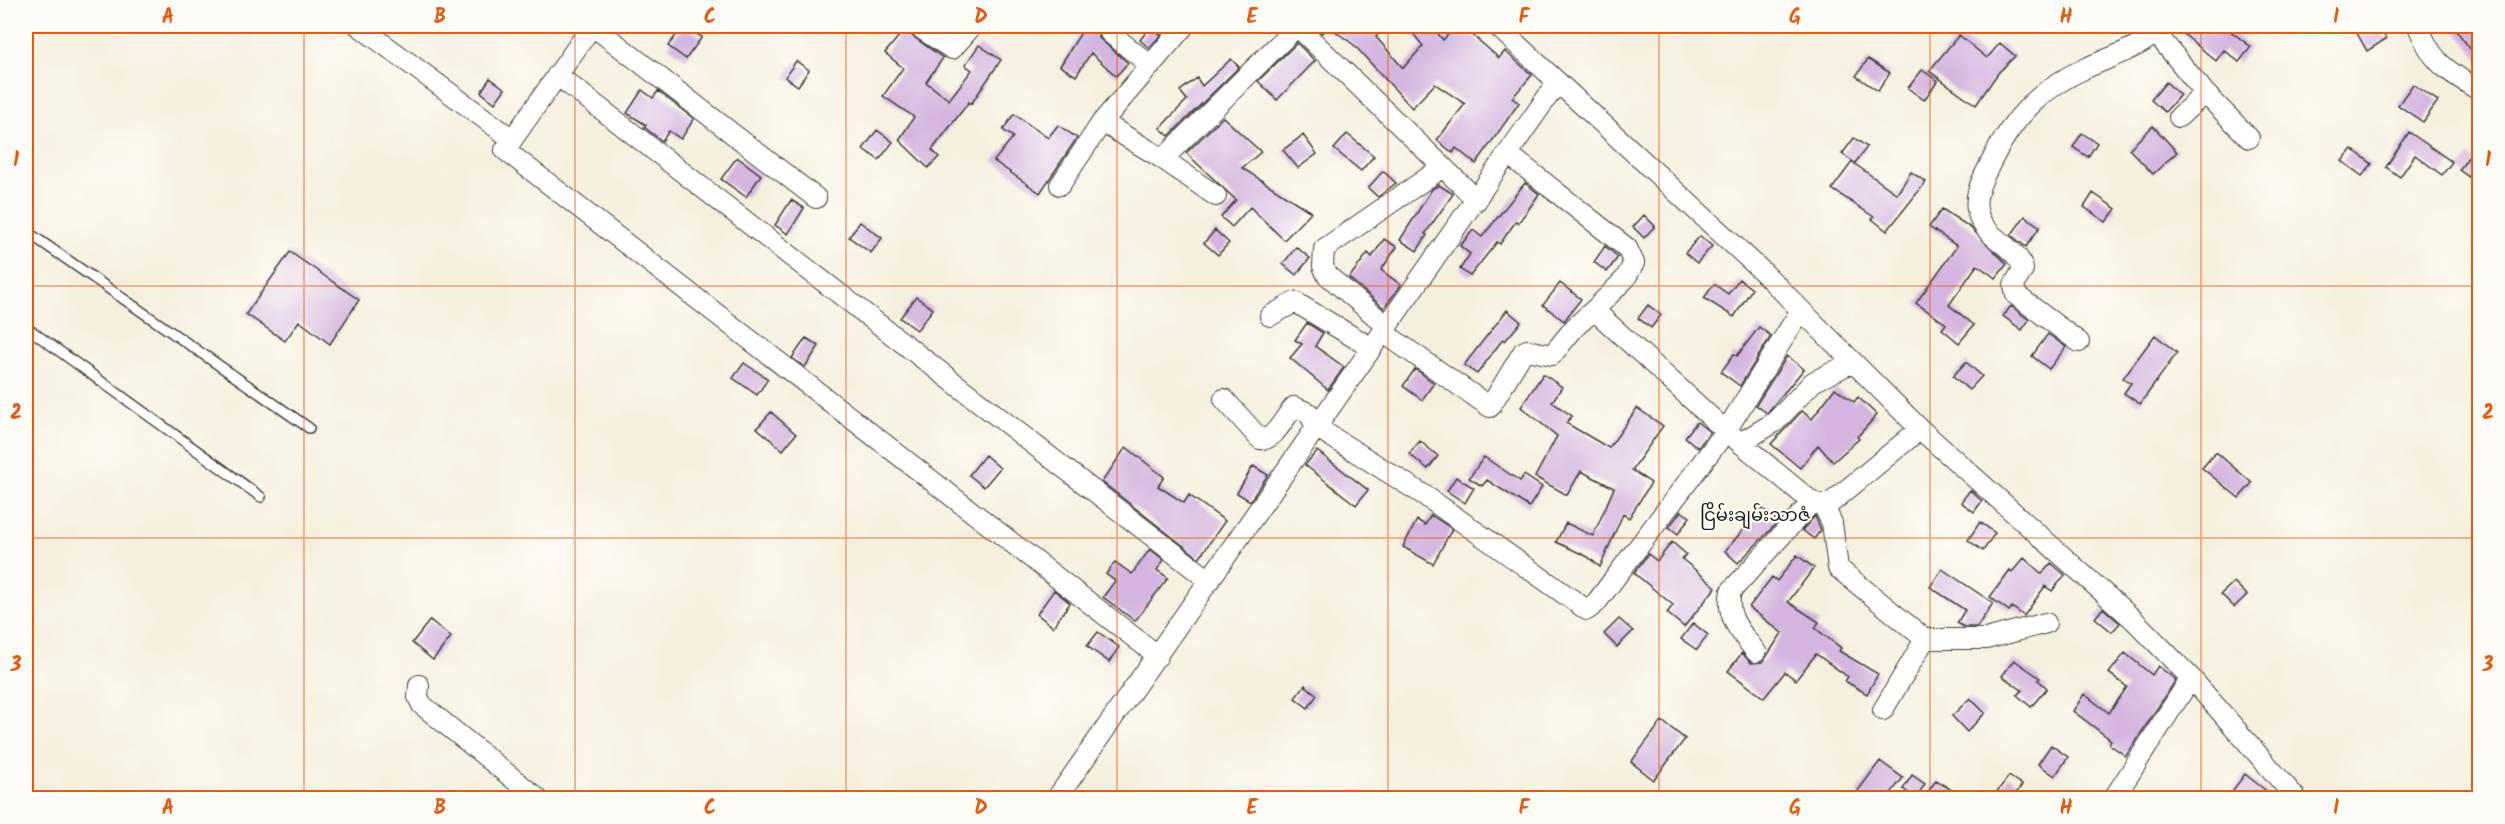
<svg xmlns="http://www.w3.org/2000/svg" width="2505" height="824" font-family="Kalam,'Noto Sans Myanmar',sans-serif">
<rect width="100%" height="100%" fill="#fdfcf7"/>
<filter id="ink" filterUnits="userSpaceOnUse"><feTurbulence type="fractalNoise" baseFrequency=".0167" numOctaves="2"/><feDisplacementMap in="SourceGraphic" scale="12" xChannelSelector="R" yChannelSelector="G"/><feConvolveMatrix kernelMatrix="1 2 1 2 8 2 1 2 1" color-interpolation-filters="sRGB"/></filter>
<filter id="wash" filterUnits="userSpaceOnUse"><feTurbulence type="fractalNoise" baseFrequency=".008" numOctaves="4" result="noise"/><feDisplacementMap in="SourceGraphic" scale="24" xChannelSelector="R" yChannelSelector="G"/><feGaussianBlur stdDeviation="1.35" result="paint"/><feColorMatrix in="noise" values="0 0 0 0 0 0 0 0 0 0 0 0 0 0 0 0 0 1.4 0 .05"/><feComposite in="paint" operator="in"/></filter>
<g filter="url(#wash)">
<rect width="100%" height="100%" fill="#f5f0de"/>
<g id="blocks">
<path fill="#d4b5df" d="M683,26l19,11 -16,22 -18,-13z
M1085,26h16l-2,12 29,25 -12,13 -25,-23 -15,23 -16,-10z
M1151,26l10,9 -12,13 -9,-8z
M1314,26h70l-8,11 27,31 20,-22 -16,-20h25l11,14 13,-14h6l37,32 6,-7 27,24 -20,23 7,5 -43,61 -20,-16 -3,5 -16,-13 28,-36 -30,-20 -23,24 -58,-63 -26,-19 -6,7z
M2174,26h50l27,21 -12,15 -15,-12 -8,11z
M2353,26h26l7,13 -19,12z
M2453,26h27v36z
M904,30l39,28 -17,24 23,18 23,-30 -7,-5 14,-20 22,15 -30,44 -2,-2 -37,48 7,7 -11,11 -29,-28 15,-23 -31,-21 20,-28 -18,-15z
M1959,35l28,23 13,-15 15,13 -17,17 -22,32 -47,-34z
M1297,43l18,18 -38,39 -19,-19z
M1231,59l8,8 -70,69 -9,-8 27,-28 -7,-9 17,-13 5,8z
M1868,59l22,14 -12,18 -22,-15z
M796,61l13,9 -11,16 -13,-9z
M1922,70l16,11 -14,19 -16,-12z
M490,78l15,11 -10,14 -14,-11z
M2166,82l14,13 -15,17 -14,-12z
M2413,84l25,17 -15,21 -25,-17z
M642,90l11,8 5,-7 36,28 -13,20 -12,-8 -7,10 -18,-14 2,-2 -19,-12z
M1014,114l34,24 10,-13 19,13 -37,55 -46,-32 19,-24 -10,-7z
M1223,117l38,35 -19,16 69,44 -27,28 -34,-33 -18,20 -11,-10 15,-17 -50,-47z
M2153,126l24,26 -24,22 -24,-25z
M877,130l16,12 -14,18 -16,-11z
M2409,132l43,30 -10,13 -27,-20 -15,22 -14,-10z
M2082,133l15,10 -9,14 -15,-10z
M1347,134l27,22 -13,15 -27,-22z
M1303,135l14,19 -19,14 -15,-18z
M1854,138l13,9 -12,16 -13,-9z
M2352,149l20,15 -10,12 -20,-15z
M2469,156l11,7v22l-21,-15z
M737,157l24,18 -15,22 -25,-18z
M1852,162l45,32 14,-22 15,10 -39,49 -15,-12 2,-2 -42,-28z
M1383,171l13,12 -18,14 -10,-9z
M1525,183l14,11 -11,16 -10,13 -2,-2 -16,23 -3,-2 -27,34 -10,-7 10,-15 -10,-8 13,-16 9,7z
M1439,185l14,9 -28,40 2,1 -10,16 -17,-11 32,-51z
M2093,193l23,16 -10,13 -22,-15z
M791,200l13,8 -16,26 -13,-9z
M1942,209l29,19 36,36 -11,14 -19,-13 -28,40 25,20 -15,18 -17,-14 4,-5 -30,-21 41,-57 -28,-19z
M1644,215l11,11 -11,12 -11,-11z
M2025,216l15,11 -14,20 -15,-12z
M860,222l22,16 -11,15 -22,-16z
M1215,230l14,13 -11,12 -14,-12z
M1700,236l12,10 -15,17 -12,-10z
M1384,239l13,8 -16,23 20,15 -17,23 -35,-30 19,-25 4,4z
M1605,246l13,11 -11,15 -13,-10z
M1296,247l14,11 -14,17 -13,-11z
M290,252l69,48 -29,44 -31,-23 -14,20 -39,-27z
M1739,279l13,10 -18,28 -30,-19 10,-14 14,10z
M1560,283l21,16 -17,22 -21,-16z
M916,297l17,12 -16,21 -17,-12z
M1648,305l13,10 -10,13 -13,-10z
M2011,306l18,14 -7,10 -19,-14z
M1507,310l14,12 -16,19 -2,-2 -26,35 -13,-9z
M1307,323l16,10 -8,13 29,21 -16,23 -38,-32 12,-14 -7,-4z
M1759,327l12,9 -31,50 -19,-14 13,-18 3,2z
M2048,334l18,13 -17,22 -17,-13z
M2155,335l22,18 -37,51 -16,-11 7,-10 -8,-5z
M806,338l13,8 -14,21 -13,-9z
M1787,356l17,13 -37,44 -11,-8z
M1966,362l16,14 -13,14 -16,-14z
M744,363l24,16 -11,16 -24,-17z
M1415,369l19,14 -12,17 -19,-14z
M1543,374l19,13 -10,15 20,14 -6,7 43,25 28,-40 26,18 -31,44 19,13 -22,35 -6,-4 -23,53 -12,-10 -32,-15 10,-19 27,13 21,-48 -33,-17 -14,24 -32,-18 22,-41 -36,-29z
M1835,388l19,14 4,-5 19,18 -20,22 2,2 -26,23 -15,-17 -18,23 -29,-24 31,-33 10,8z
M771,412l25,22 -13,16 -26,-22z
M1697,422l13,10 -12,16 -13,-11z
M1420,441l18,15 -10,13 -19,-15z
M1126,447l38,30 -6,9 26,17 5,-8 36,26 -26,37 -97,-76z
M1317,451l51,39 -12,15 -51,-40z
M2216,452l36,31 -13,15 -37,-30z
M985,455l15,13 -16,19 -15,-12z
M1484,457l36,24 4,-6 18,12 -13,20 -42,-27 -5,6 -13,-8z
M1253,466l15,9 -18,26 -13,-8z
M1456,477l18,11 -9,15 -18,-12z
M1970,490l12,11 -8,11 -13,-10z
M1762,508l16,14 -40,41 -13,-12z
M1681,511l9,6 -12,17 -9,-7z
M1431,515l21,14 -19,35 -30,-17 14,-27 8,5z
M1815,516l6,14 -7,9 -12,-9z
M1980,522l15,11 -12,18 -15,-11z
M1672,542l14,12 -4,5 34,28 -32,40 -17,-14 6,-8 -39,-32 14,-19 9,7z
M1150,549l14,11 -7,10 11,8 -33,43 -32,-24 12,-16 -9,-7 9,-12 17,12z
M1797,555l17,13 -26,34 31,20 -4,6 26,20 -2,3 39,23 -11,20 -22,-13 3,-4 -32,-23 -20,26 -11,-8 -21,26 -36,-27 14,-18 9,10 12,-1 19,-29 -33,-26 23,-30 5,4z
M2024,558l18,16 9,-11 14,12 -13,16 -7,-5 -21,30 -12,-9 -3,4 -19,-14 20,-27 2,2z
M1942,569l51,34 -16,24h-13l-7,-4 8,-13 -35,-23z
M2234,582l13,13 -13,12 -13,-13z
M1054,590l16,13 -17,24 -16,-13z
M2103,608l17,15 -8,9 -17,-14z
M1619,619l14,12 -16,16 -13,-13z
M430,620l21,17 -18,23 -21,-17z
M1693,623l15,12 -11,15 -16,-11z
M1098,632l21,15 -10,15 -22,-16z
M2125,653l27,22 6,-9 18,14 -50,76 -17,-12 2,-4 -38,-29 11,-17 25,19 18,-26 -18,-14z
M2014,660l26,18 -2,2 9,8 -16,19 -14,-12 5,-5 -20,-14z
M1305,685l12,10 -9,13 -13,-10z
M1970,698l15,15 -18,19 -15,-16z
M1662,721l23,18 -31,41 -23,-18z
M2051,745l17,12 -13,19 -17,-12z
M1880,761l23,17 -16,20h-21l-9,-6z
M2245,774l30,24h-31l-11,-8z
M1912,775l13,9 -9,14 -13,-9z
M2009,776l13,9 -9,13h-21z
M1936,780l28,18h-40z"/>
</g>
</g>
<g filter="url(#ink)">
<use href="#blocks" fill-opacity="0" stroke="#3d3c39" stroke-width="1.5"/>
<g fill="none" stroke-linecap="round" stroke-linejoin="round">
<g stroke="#3d3c39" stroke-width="12">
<path id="lane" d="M26,231l283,197
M26,327l235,170"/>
</g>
<g stroke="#3d3c39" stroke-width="22">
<path id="street" d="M359,26l153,113
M592,26l-87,124 653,506
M593,26l223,172
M917,26l35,23 20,-23
M1297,26l180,174
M1497,26l266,246 157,157 214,191 57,58 105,120
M2418,26c15,38 27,43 62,65
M1110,33l40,32
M2156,33l49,60 -26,24
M557,75l653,506
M2205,93l44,45
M1102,122l61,37 53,37
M1508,154l119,94 7,15 -9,16 -31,31 132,121 86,71 11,3 9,-3 88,-73
M1163,159l134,-133
M1060,185l42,-63 82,-96
M1270,316l25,-14 75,45
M1388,327l-61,-52 -4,-9 1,-17 119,-82
M1384,333l106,74 33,-55 4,-2 25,5 23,-28 19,-17
M2079,342l-63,-47 -2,-10 9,-16c-5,-24 -42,-30 -46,-60 -3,-17 7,-32 14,-47 22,-45 50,-74 95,-94 26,-12 57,-20 76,-42
M1224,399l36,40c14,3 24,-22 34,-32l15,6 7,14 108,68 163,115 9,-7 130,-172 75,-121
M1740,443l35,-21 38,-40 40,-20
M1823,505l9,18 6,45 87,71h61l60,-16
M1756,652c-15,-20 -31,-34 -25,-61l81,-89
M419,685l-1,12 4,8 115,93
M1883,710l42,-71
M1057,798l500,-715
M2114,798l77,-120"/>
</g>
<use href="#lane" stroke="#fff" stroke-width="9"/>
<use href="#street" stroke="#fff" stroke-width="20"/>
</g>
</g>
<path fill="none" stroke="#e8590c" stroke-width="1.5" stroke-opacity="0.55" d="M304,26v772M575,26v772M846,26v772M1117,26v772M1388,26v772M1659,26v772M1930,26v772M2201,26v772M26,286h2454M26,538h2454"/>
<g text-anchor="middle" stroke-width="4.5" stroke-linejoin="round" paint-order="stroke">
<g font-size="18" fill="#1c1c1c" stroke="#fdfcf7">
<text x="1755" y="521">ငြိမ်းချမ်းသာဇံ</text>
</g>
</g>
<rect width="2505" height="824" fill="none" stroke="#fdfcf7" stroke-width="66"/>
<rect x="33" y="33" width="2439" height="758" fill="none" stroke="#e8590c" stroke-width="2"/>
<g font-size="20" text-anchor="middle" font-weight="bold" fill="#e8590c">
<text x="168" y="23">A</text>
<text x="440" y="23">B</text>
<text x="710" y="23">C</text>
<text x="981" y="23">D</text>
<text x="1252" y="23">E</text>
<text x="1524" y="23">F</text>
<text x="1795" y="23">G</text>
<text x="2066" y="23">H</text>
<text x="2336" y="23">I</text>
<text x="16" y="166">1</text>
<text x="2488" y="166">1</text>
<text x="16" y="419">2</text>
<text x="2488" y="419">2</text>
<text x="16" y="671">3</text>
<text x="2488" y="671">3</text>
<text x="168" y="814">A</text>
<text x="440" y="814">B</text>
<text x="710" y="814">C</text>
<text x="981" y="814">D</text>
<text x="1252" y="814">E</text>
<text x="1524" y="814">F</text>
<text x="1795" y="814">G</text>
<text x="2066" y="814">H</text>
<text x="2336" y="814">I</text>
</g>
</svg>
